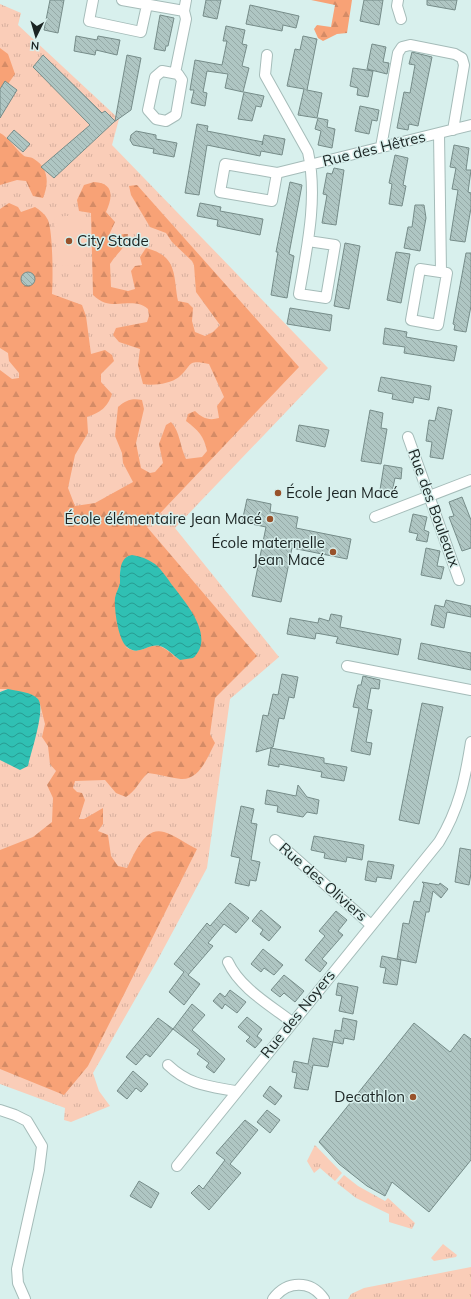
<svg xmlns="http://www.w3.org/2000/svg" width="471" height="1299" font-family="Mulish,sans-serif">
<defs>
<pattern id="grass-tufts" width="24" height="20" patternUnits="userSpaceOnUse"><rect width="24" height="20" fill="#facdb8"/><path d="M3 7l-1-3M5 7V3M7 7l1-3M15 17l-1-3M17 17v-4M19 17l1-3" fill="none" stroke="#d6b09e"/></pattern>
<pattern id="forest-firs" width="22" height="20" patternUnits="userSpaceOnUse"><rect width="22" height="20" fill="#f8a276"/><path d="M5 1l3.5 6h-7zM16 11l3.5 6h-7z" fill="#d48b66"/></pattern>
<pattern id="water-waves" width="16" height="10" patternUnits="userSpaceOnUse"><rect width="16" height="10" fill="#30c0b3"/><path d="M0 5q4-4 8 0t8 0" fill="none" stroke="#289c91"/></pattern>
<pattern id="building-back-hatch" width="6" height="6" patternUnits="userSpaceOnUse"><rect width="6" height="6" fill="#afc6c3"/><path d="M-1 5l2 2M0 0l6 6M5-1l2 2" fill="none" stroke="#96aaa7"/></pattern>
</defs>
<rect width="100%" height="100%" fill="#d8f0ed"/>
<path fill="url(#grass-tufts)" d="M0,4l21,9 -3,12 101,94 -7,26 216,223 -153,160 104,129 -49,42 -23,169 -50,93 -64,112 6,18 11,15 -39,16 -7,-2 1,-12 -65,-24z
M315,1145l27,28 -7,8 -15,-13 -6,5 -7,-12z
M344,1175l14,11 27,15 3,-3 27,25 -3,6 -23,-7v-8l-33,-16 -19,-15z
M443,1244l14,11 -1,2 -22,4 -3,-3z
M471,1267v32h-123l3,-5 13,-6z"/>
<path fill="url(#forest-firs)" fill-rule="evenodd" d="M311,0h41l-5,33 -10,1 -14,7 -5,-3 -4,-9 3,-4 14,2 4,-22z
M0,48l8,6 7,20 -7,10 -8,5z
M0,133c8,4 15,15 23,22 3,3 7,1 11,4 15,9 15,25 9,39l-10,-2 -7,-15 -9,-1 -17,5z
M94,182c20,1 19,15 12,30l9,10 -6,13 5,2 9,-3h5c-1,13 -12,20 -18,30l1,23 17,4 7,-2 -4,-18 4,-5 7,-1 -2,-8 6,-9c32,8 27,27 32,53l10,2 5,5 -1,13 3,11 10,4 8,-4 7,-7 -24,-33 -2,-27 -2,-4 -20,-19 -6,-9 -16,-6 -19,-32 -2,-9 8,-1 162,182 -152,160 110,129 -42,42 -5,36 5,9c-7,13 -15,37 -34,36 -11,-1 -22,-5 -33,-6 -9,8 -12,18 -22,24l-10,-4 -11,-13 -30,1 -2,7 4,4 5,1 3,7 -6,19h5l19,-11v16l-5,7 10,4 3,21 7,10 9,2c7,-13 17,-42 37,-36 9,2 24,13 33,17l-109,217 -24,29 -64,-26v-219l33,-13 19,-15 1,-24 -6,-13 9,-14 -6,-7 -2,-18 -6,-9 3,-13 -5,-20 -32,-15h-8v-319l12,9 7,-1v-5l-10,-12 -1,-8 -8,-5v-139l9,-6 9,4 3,5 14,-5c5,3 10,7 13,13 5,12 5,60 4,74l30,11 4,11 5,38 14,-4 7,5 2,6 -13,13v8l11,12c-5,14 -11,18 -25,23l1,16 -13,22 -7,33 7,18 20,-3 38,-21 -10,-19 -1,-10 -7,-17 3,-29c8,-7 14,-9 24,-7l2,9 -8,34 5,25 9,5 5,-1 8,-9 -4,-19 7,-19 5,-3c9,9 9,25 15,37l16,-2 5,-6c-3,-15 -9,-21 -21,-30l2,-7 7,-3c7,7 14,10 24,7l-2,-12 7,-9 -15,-33c-23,-5 -16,1 -30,13 -9,7 -26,9 -36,7l-5,-19 2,-16 -21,-7 -6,-7 3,-7 31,-6 2,-6 -1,-7c-17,-14 -36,5 -55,-14l-2,-82 -12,-2 -2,-11 7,-15zM128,556h9l16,7 27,97c-6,-4 -14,-12 -21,-14 -12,-3 -19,11 -33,1l-11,-44 5,-19v-14l5,-11z"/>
<path fill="#facdb8" d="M80,215l5,49 -27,2 -4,-49z"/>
<path fill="url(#water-waves)" d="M132,555c8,1 16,4 23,9 7,6 12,14 17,21 14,18 44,52 21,73l-13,2c-6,-4 -13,-12 -20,-14 -12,-3 -21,11 -33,1 -9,-7 -13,-38 -12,-49 1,-6 4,-10 5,-15 0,-10 -1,-26 12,-28z
M8,689c9,2 24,3 30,10 8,10 -7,53 -10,67l-8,4 -20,-10v-68z"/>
<path fill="url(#building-back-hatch)" stroke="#768c89" d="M50,0h14l-6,33 -14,-3z
M206,0h15l-4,19 -14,-3z
M364,0h19l-4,25 -19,-4z
M427,0h30l-2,10 -28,-5z
M250,5l49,11 -3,12 -13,-3 -1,6 -36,-7z
M160,15l14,3 -6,28h-2l-1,5 -11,-2z
M226,26l19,4 -3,14 5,1 -5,21 7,2 -6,24 -18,-4 3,-14 -21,-3 -4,21 4,1 -2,13 -14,-3 3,-13h-4l5,-30 27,5 5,-24h-4z
M76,36l21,4 1,-4 22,4 -3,15 -21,-5 -1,5 -21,-4z
M303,36l14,3 -10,51 15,3 -5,25 -19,-3 6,-26 -17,-3 8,-37 5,1z
M372,44l14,3 -3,15 6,1 -2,11 -20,-5z
M412,52l20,5 -14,69 -9,-2 -1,6 -11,-2 7,-36 6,1 5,-28 -6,-1z
M43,55l59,58 3,-2 10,10 12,-66 14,3 -10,52 -17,12 -60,56 -13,-11 49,-42 -57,-58z
M353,68l20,3 -5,26 -11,-2 1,-7 -8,-2z
M5,81l12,9 -17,28v-29z
M244,92l20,4 -3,11 -5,-1 -4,15 -14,-2z
M360,106l19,4 -2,11 -5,-1 -3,14 -14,-3z
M318,118l10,2 -1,7 8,2 -3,19 -14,-3 3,-14 -6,-2z
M197,124l11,2 -1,5 56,11 -1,3 2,-10 21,4 -3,16 -21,-4 -1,5 -53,-11 -8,50 -14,-2z
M14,130l16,14 -7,8 -16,-14z
M136,131l20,4v4l21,4 -3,14 -21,-4 1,-4 -21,-4 -3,-5 1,-5z
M454,145l15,3 -3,22h5l-3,22 3,1v15l-6,34 -15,-2 8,-50 -6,-1 4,-21 -6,-1z
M395,155l13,3 -5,27 3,1 -4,20 -13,-2 3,-20 -3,-1z
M334,168l10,2 -8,55 -14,-2 5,-28 -4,-1 4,-21 5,1z
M290,182l12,3 -13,69 5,2 -7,42 -16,-3 7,-43h-2z
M200,203l21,4 -1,4 43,8 -3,16 -43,-9 1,-6 -21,-4z
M415,205h9l2,13 -6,33 -16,-3 4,-21h4z
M345,243l15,3 -11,63 -15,-3z
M396,252l14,2 -9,49 -14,-3z
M466,253h5v53l-5,26 -12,-2 1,-5 -2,-1z
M21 279a7 7 0 1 1 14 0a7 7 0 1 1-14 0Z
M290,308l42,7 -2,16 -43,-7z
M385,328l22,4 -1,5 51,9 -3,15 -50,-8 1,-6 -22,-3z
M381,377l50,9 -2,14 -15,-3 -1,6 -21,-4 1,-5 -15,-3z
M438,407l14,3 -9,49 -13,-2 2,-15 -6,-1 3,-21 6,1z
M370,410l13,3 -2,15 6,1 -6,35 -20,-3z
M299,425l30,5 -4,17 -29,-6z
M384,465l18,3 -1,11 -6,-1 -3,14 -12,-2z
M462,497l9,23v28l-9,3 -13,-34 5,-1 -5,-14z
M247,499l24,5 -1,8 28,5 -2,11 55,11 -4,20 -55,-11 -11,54 -29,-6 14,-69 -24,-5z
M413,514l14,3 -3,13 5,2 -2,10 -11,-2 2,-6 -9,-2z
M426,548l14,3 -3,15 7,1 -3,12 -20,-4z
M446,600l25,6v11l-24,-5 -3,16 -13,-3 4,-20 9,2z
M331,614l11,2 -2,11 61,12 -3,16 -62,-12 2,-6 -22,-4 -1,6 -28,-5 3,-16 28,5 1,-5 10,3z
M421,643l50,10v17l-53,-11z
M282,674l16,3 -4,21 -5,-1 -5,22 -5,-1 -6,29 -17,5 7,-37 5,1 5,-22 5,1z
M363,676l17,4 -1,9 -8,-1 -4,21 5,1 -6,32 6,1 -2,12 -19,-4 8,-43 -6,-1 5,-22h3z
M422,703l21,4 -24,117 -20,-4z
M271,748l53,10v5l23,4 -3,14 -23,-4 1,-5 -43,-8v3l-11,-2z
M298,785l9,12 12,3 -2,14 -10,-2 -4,5 -26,-5 1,-6 -13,-2 2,-14 29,6z
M241,806l13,3 -3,14 6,1 -6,36 9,2 -4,19 -6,-1 -1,6 -14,-3 5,-25 -9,-2z
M314,836l50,9 -2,15 -15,-3 -1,5 -22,-4 1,-5 -14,-3z
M460,848l11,2v23l-2,12 -14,-3z
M368,861l26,4 -3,14 -14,-2 -1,5 -11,-2z
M422,882l17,3 1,-2 8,6 -7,9 -8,-7 -4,21h-3l-10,51 -19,-4 6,-36 6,1 5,-23 6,1 4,-18z
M230,903l19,15 -13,15 -12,-9 -16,19 5,3 -25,29 12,9 -16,21 -15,-13 15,-20 -10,-8 33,-41 3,3z
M261,910l20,17 -12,14 -9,-7 3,-4 -11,-9z
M336,911l11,9 -9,11 5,4 -21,24 5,4 -7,9 -15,-12 20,-24 -6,-5z
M263,949l20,16 -9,10 -10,-7 -3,4 -10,-8z
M382,956l19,4 -4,25 -14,-2 3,-15 -6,-1z
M284,975l20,16 -9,11 -11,-9 -4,4 -9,-7z
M338,983l20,4 -5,27 -14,-3 3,-15 -6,-1z
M230,990l16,12 -9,11 -12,-9 -3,5 -9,-8 7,-8 5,4z
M192,1004l13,11 -13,15 33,29 -11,14 -8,-6 3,-4 -12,-9 3,-4 -27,-21z
M247,1017l15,12 -5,7 5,4 -7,8 -9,-7 4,-4 -12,-10z
M158,1018l15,11 -23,28 -4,-3 -10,11 -10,-8z
M343,1018l14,3 -3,19 -10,-2 -1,6 -10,-2 2,-12 6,1z
M414,1023l36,29 14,-18 7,5v121l-42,52 -37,-30 -7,14 -18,-10 -28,-22 -20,-22z
M313,1038l20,4 -5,25 -15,-2 -5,25 -14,-2 3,-15 -5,-1 2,-11 14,3z
M133,1071l15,13 -7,8 -5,-4 -9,11 -10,-8z
M270,1086l12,10 -7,9 -12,-9z
M267,1110l13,10 -10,13 -13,-11z
M245,1120l13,10 -28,34 11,9 -32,37 -18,-17 8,-8 4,4 22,-29 -9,-7z
M139,1181l20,12 -8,15 -21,-12z"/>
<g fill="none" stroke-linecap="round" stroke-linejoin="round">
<g stroke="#a5bcb9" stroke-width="12">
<path id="street" d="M93,0l-4,21 52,11 6,-27
M122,0l62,11
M398,0l-1,6 4,13
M267,55l-2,20 43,77c10,46 -1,96 -9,142l27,4 9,-53 -27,-4
M162,71l16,3 4,6 -6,35 -10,6 -10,-2 -8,-9 7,-33z
M175,73l11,-54 -2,-8 2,-11
M439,133l2,139
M381,147l17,-94 4,-6 8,-2 45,9 7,4 2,7 -11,65
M277,173l-5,28 -52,-9 5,-28 52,9 194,-48
M420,269l27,4 -9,52 -27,-5z
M408,437l51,143
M375,517l96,-37
M347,666l124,24
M275,840l96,85
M228,962c12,26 42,43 64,60
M168,1065c21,20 40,21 67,26
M0,1110l15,5 12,6 15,25 -3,24 -22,99 1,14 7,16
M177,1166l262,-324c20,-33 26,-62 32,-100
M273,1299c14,-19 38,-19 51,0"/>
</g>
<use href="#street" stroke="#fff" stroke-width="10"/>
</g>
<g fill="#98522b" stroke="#d8f0ed" stroke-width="1.5">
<circle cx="69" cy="241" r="4"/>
<circle cx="278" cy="493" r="4"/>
<circle cx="270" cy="519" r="4"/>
<circle cx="333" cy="552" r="4"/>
<circle cx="413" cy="1097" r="4"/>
</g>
<g text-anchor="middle" stroke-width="3" stroke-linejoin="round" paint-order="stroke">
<g font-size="15" fill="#1b2423" stroke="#d8f0ed">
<text transform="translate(374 149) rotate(-14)" y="5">Rue des Hêtres</text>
<text transform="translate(434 508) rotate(70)" y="5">Rue des Bouleaux</text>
<text transform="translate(323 882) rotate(41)" y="5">Rue des Oliviers</text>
<text transform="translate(298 1014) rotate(-51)" y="5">Rue des Noyers</text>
</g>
<g font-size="15" fill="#1b2423" stroke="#d8f0ed" text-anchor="end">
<text x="77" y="246" text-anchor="start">City Stade</text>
<text x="286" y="498" text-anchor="start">École Jean Macé</text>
<text x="262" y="524">École élémentaire Jean Macé</text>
<text x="325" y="548">École maternelle<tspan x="325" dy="17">Jean Macé</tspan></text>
<text x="405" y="1102">Decathlon</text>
</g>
</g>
<g transform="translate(36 36) rotate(185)" stroke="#d8f0ed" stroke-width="3" paint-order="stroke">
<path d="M0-3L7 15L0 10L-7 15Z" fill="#1b2423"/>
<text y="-6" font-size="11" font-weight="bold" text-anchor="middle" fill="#1b2423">N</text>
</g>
</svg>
